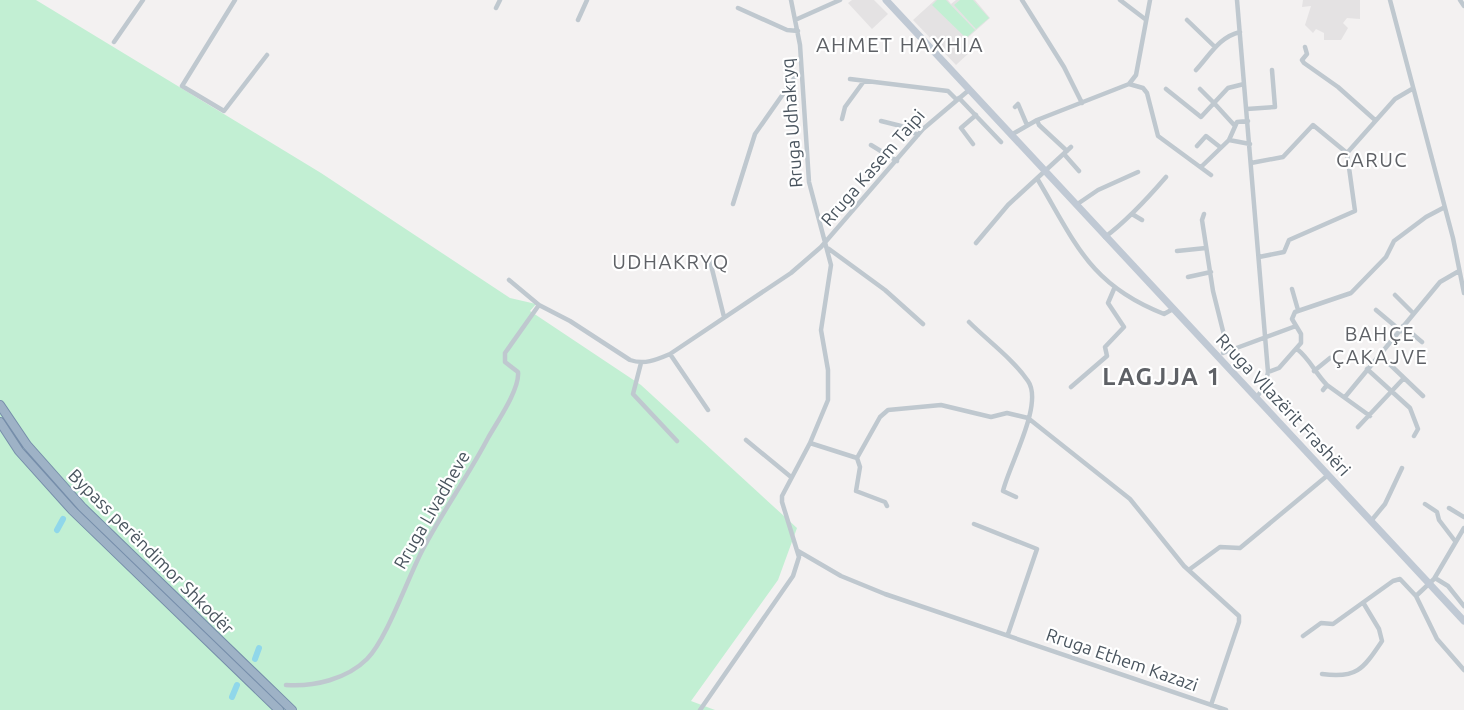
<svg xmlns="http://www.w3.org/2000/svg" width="1464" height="710" font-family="Ubuntu,sans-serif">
<rect width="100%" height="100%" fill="#f3f1f1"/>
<path fill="#e4e2e3" d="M852,0h22l14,14 -16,15 -24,-26z
M935,0h13l3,4 5,-4h19l15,18 -26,23 6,11 -14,13 -43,-45z
M1303,0h57v19l-13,-1 -4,5 5,5 -7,12h-17v-7l-8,-4 -3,4 -8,-8 6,-19 -9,1z"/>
<path fill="#c2efd3" d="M0,0h36l285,173 189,125 26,6 -6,7 111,74 156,143 -19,52 -87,121 24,9h-715z
M937,0h9l29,30 -9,8 -34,-33z
M960,0h13l16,18 -13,11 -22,-24z"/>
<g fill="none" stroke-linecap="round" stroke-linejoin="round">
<path stroke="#90d7ea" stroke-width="6" d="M81,494l4,-7
M57,530l6,-11
M255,659l4,-11
M232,697l5,-12"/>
<g stroke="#768eaa" stroke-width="10">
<path id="trunk" d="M0,405l27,40 55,62 210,203
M0,422l19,29 53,59 207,200"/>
</g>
<path stroke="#bfc8cf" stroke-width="4.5" d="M235,0l-53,86 42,25 43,-56
M1022,0l42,67 18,36
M1120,0l25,19
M1237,0l31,372 -3,14 -9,12
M1390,0l63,238 11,55
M1460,0l4,6
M496,8l4,-8
M738,8l49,22 11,1
M578,20l9,-20
M795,20l45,-20
M1187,20l28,27
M114,42l29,-42
M1305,47l2,7 -5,6 2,3 34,24 37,33
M1196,70c14,-15 23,-33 44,-38
M850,79l98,12 9,9
M1129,84l14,4 4,5 11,43 53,39
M1166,89l35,28 13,-14 -14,-14
M959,98l42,44
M1015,107l3,-3 9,21
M1247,109l28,-2 -3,-37
M842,119l3,-12 19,-26
M1037,120l2,5 28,26
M881,121l20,5 17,9
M1235,126l-21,-23 14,-15 16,-4
M1011,135l26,-15 92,-36 7,-9 14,-75
M1229,140l21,4
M973,144l-12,-16 15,-13
M871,145l26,16
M1197,146l9,-10 14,11
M1064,154l15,17
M1251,163l32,-6 30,-32 34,28
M1201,167l28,-27 8,-18 11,-1
M1038,180c38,64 52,105 126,134l9,-5
M733,204l22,-70 40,-57 6,-3
M1076,205l22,-15 40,-18
M1132,214l10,6
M1204,214l-2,6 11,71 11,44 1,17
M1105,237c23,-17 42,-38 61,-60
M976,243l32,-38 63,-58
M829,249l56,41 38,34
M1177,251l29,-3
M1259,257l25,-5 5,-12 66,-29 -8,-58 48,-54 17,-10
M710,261l14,56
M1188,277l23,-5
M509,280l30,25 31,16 60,39c14,5 26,0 40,-6l121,-81 30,-26 102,-118 46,-39
M1292,289l6,21
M1395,295l18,18
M1376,310l25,21
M969,322c19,19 44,37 59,59 16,23 -19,84 -25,110l13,6
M1403,326l19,16
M1297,349c13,10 18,24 30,36
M1223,353l73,-27
M670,354l38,56
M1380,355l43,41
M641,363l-8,31 44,47
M1367,369l43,39 8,21 -4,7
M1314,371l16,-13
M1268,372l11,-4 22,-25v-9l-9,-15 3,-7 56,-19 35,-36 8,-16 32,-24 17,-9
M1071,387l36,-31 -2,-9 19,-20 -16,-24 6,-14
M1323,390l4,-5 43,31
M1345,397l95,-115 19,-11
M1358,427l46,-49
M746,440l45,37
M810,443l47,15 23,-41 8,-7 53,-5 50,12 16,-4 21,5 102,81 54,67 55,50v6l-28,83
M857,458l3,9 -4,24 29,11 2,4
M1425,504l12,8 2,8 16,21
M1449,508l15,9
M1371,521l14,-17 17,-36
M974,524l63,25 -29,85
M798,551l43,25 44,18 341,116
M1190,569l30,-22 20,1 88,-73
M1435,578l13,8 16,20
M1416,596l18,-17 30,-51
M1303,636l18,-13 12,1 60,-43 7,-2 16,17 21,43 27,31
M1322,674c35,5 41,-5 60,-33l-3,-12 -15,-25
M286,685c28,2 61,-6 81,-26 20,-20 41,-82 56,-110 20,-38 45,-73 65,-111 9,-16 32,-49 30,-66l-13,-10v-9l34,-48
M700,710l93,-134 6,-19 -17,-55v-6l28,-53 18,-43v-30l-7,-40 10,-65 -22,-83 -9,-137 -9,-45"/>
<path stroke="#c0c9d4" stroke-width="7" d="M886,0l578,621"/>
<use href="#trunk" stroke="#9eb2c6" stroke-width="8"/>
</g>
<g text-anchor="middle" stroke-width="4.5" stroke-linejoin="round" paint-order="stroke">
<g font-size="18" fill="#49545e" stroke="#fff">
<text transform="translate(792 123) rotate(-94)" y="6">Rruga Udhakryq</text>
<text transform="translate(873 168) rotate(-49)" y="6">Rruga Kasem Taipi</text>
<text transform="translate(1283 405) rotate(47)" y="6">Rruga Vllazërit Frashëri</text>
<text transform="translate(432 510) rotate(-60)" y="6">Rruga Livadheve</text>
<text transform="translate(151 552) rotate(45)" y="6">Bypass perëndimor Shkodër</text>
<text transform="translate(1122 660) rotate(19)" y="6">Rruga Ethem Kazazi</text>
</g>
<g font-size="20" letter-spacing="1.5" fill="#5e6166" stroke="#fff">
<text x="1372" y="167">GARUC</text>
<text x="671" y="269">UDHAKRYQ</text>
<text x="1380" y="341">BAHÇE<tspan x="1380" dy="23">ÇAKAJVE</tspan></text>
</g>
<g font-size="21" letter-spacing="1.5" fill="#5e6166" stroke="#fff">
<text x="900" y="52">AHMET HAXHIA</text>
</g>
<g font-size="24" font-weight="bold" letter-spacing="1.5" fill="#5e6166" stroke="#fff">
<text x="1162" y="385">LAGJJA 1</text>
</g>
</g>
</svg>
